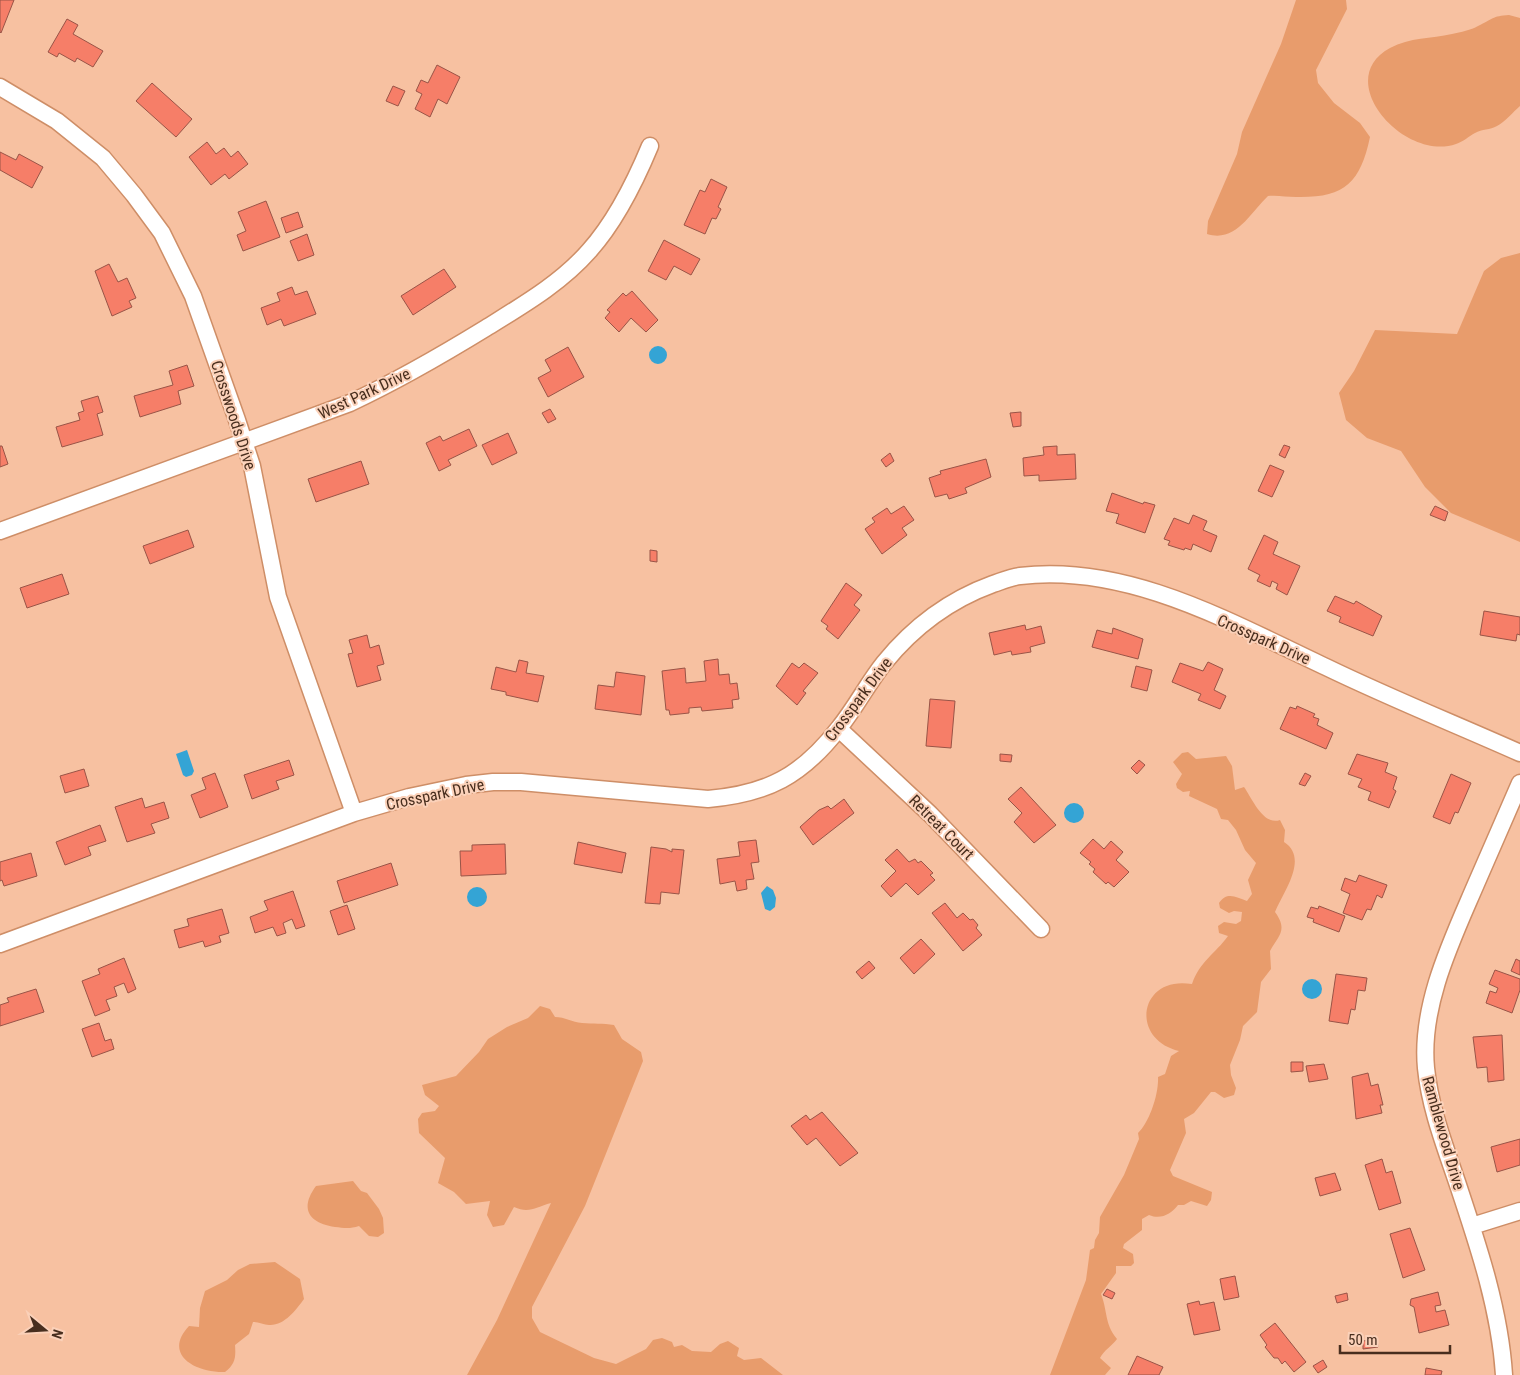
<svg xmlns="http://www.w3.org/2000/svg" width="1520" height="1375" font-family="'Roboto Condensed',sans-serif">
<rect width="100%" height="100%" fill="#f7c1a1"/>
<path fill="#e89c6c" d="M1296,0h50l1,9 -31,61 2,13 16,20 26,20 10,14c-10,47 -26,61 -74,60 -10,0 -18,-2 -28,-1 -18,17 -32,47 -61,38l1,-13 29,-67 5,-22 39,-88z
M1509,15l11,3v88c-7,6 -15,16 -23,20 -7,4 -15,3 -22,7 -6,3 -12,9 -19,11 -52,18 -125,-64 -66,-96 20,-11 41,-9 62,-14 9,-2 19,-4 26,-8 15,-7 14,-10 31,-11z
M1520,253v289l-69,-29 -26,-26 -24,-36 -34,-13 -21,-18 -7,-27 15,-22 21,-41 82,4 27,-63 17,-13z
M1188,752l8,7 30,-3 6,10 3,24 9,-3c8,11 19,39 36,33l5,10 -1,12c25,16 0,49 -9,70 13,18 4,23 -5,39l1,18 -10,13 -4,30 -14,14 -3,14 -10,25 1,10 5,13 -2,7 -10,3 -9,-6h-4l-17,21 -10,6 2,14 -16,37 3,6 39,16 -1,8 -4,6 -16,-5 -7,4h-6c-7,9 -17,15 -29,10l-7,4v11l-18,14 -1,4 10,6 1,9 -3,3h-15v7l-15,21c7,18 3,29 16,45 -5,7 -13,11 -17,19l11,10 -6,7h-55l36,-95 4,-30 4,-2 1,-8 4,-7 1,-16 24,-42 15,-36 -1,-6c11,-10 21,-39 20,-56l7,-3 6,-18 8,-5c-50,-12 -40,-76 13,-67 8,-23 23,-30 36,-48l-9,-3 -1,-7 6,-4 12,2 5,-3 1,-9 -8,-1 -5,2 -9,-5 -1,-5c8,-12 17,-6 28,-2l5,-7 -4,-14 8,-17 -11,-13 -9,-20 -8,-10 -7,-1 -4,-10 -28,-13 1,-5 -7,1 -6,-4 -1,-4 6,-10 -9,-12 9,-9z
M540,1006l10,3 5,8c10,0 17,5 27,6 11,1 21,0 32,2l8,14 19,13 2,9 -58,145 -53,101v11l8,14 54,26 22,6 30,-15 7,-9 9,-2 10,4 2,5 8,-2 10,6 19,1 9,-8 8,-3 11,7 -2,8 7,4 17,-2 22,17h-316l30,-55 54,-117c-15,4 -22,11 -37,4l-10,18 -11,2 -6,-12 3,-14 -24,3 -12,-12 -16,-9 7,-25 -26,-25 -1,-14 4,-6 13,-2 4,-5 -14,-11 -3,-10 34,-9 23,-24 9,-13 19,-12 21,-9z
M353,1181l8,10 6,2 12,16 4,9 1,15 -6,4 -9,-1 -10,-10c-9,3 -15,2 -24,1 -26,-4 -36,-18 -19,-41z
M275,1262l25,17 4,20c-8,11 -20,27 -35,26 -5,0 -11,-3 -16,-3l-4,12 -14,11c1,13 0,19 -10,27 -29,1 -63,-17 -36,-46l10,1 1,-19 5,-17 22,-11 11,-10 12,-6z"/>
<path fill="#34a4d5" d="M649 355a9 9 0 1 1 18 0a9 9 0 1 1-18 0Z
M187,750l7,21 -2,4 -6,2 -3,-2 -7,-21z
M1064 813a10 10 0 1 1 20 0a10 10 0 1 1-20 0Z
M767,886l6,4 3,8 -1,9 -5,4 -5,-2 -4,-16z
M467 897a10 10 0 1 1 20 0a10 10 0 1 1-20 0Z
M1302 989a10 10 0 1 1 20 0a10 10 0 1 1-20 0Z"/>
<path fill="#f67e68" stroke="#995447" d="M0,0h14l-13,33 -1,-1z
M67,19l11,6 -5,9 30,17 -10,16 -16,-9 -2,4 -16,-9 -2,4 -9,-5z
M437,65l23,12 -13,27 -9,-5 -8,18 -15,-8 7,-15 -6,-3 5,-11 7,3z
M152,83l40,36 -16,18 -40,-36z
M393,86l12,5 -7,15 -12,-5z
M207,142l9,12 8,-6 7,9 7,-6 10,13 -19,15 -4,-5 -14,11 -22,-28z
M0,152l16,8 3,-6 24,13 -11,21 -32,-18z
M711,179l16,8 -9,20 3,2 -5,10 -4,-1 -7,16 -21,-9 16,-35 5,2z
M266,201l14,36 -37,14 -6,-16 9,-4 -8,-19z
M298,212l5,15 -17,6 -5,-15z
M307,234l7,21 -16,6 -8,-20z
M664,240l36,19 -9,16 -17,-9 -8,14 -18,-9z
M109,264l9,18 9,-4 9,20 -7,3 3,6 -20,9 -17,-45z
M444,269l12,18 -43,28 -12,-19z
M292,287l3,8 12,-4 9,23 -32,12 -3,-7 -14,6 -6,-17 19,-7 -3,-8z
M632,291l26,29 -12,12 -15,-14 -12,14 -14,-14 5,-6 -3,-2 16,-17 3,3z
M568,347l16,30 -36,20 -10,-19 13,-7 -6,-11z
M187,365l7,21 -16,5 3,13 -41,13 -6,-21 39,-11 -4,-14z
M98,396l5,16 -6,2 6,21 -41,12 -6,-20 24,-7 -2,-7 6,-2 -3,-10z
M550,409l6,10 -8,4 -6,-10z
M1021,412v14l-8,1 -3,-14z
M469,429l8,17 -29,14 3,5 -12,6 -13,-28 14,-7 3,5z
M508,433l9,20 -25,12 -10,-20z
M1284,445l6,2 -5,11 -6,-3z
M0,446h2l6,18 -8,3z
M1057,446v9l18,-1 1,25 -37,2v-6l-15,1 -1,-18 21,-3 -1,-8z
M890,453l4,8 -8,6 -5,-7z
M986,459l5,18 -26,11 2,5 -18,6 -2,-5 -12,3 -6,-19 12,-4 -1,-3z
M361,461l8,23 -53,18 -8,-23z
M1270,465l14,6 -12,26 -14,-6z
M1112,493l31,11 1,-2 11,3 -10,28 -29,-10 3,-9 -13,-3z
M904,506l10,14 -12,8 5,7 -25,19 -17,-25 10,-7 -3,-4 15,-10 4,6z
M1435,506l13,6 -3,9 -15,-6z
M1193,515l14,6 -4,9 14,6 -6,16 -18,-8 -2,6 -6,-2 -1,2 -16,-5 2,-4 -6,-2 10,-21 15,6z
M188,530l6,17 -44,17 -7,-18z
M1264,535l14,7 -5,12 27,12 -13,29 -11,-6 2,-5 -6,-3 -2,6 -13,-6 3,-6 -12,-6z
M650,550l7,1v11l-7,-1z
M62,574l7,20 -42,14 -7,-20z
M846,583l16,12 -8,10 6,5 -22,29 -12,-10 2,-3 -7,-5z
M1335,596l19,8 2,-3 26,15 -9,20 -34,-14 2,-5 -14,-6z
M1484,611l36,6v18l-3,-1 -1,7 -36,-6z
M1025,625l1,5 15,-4 4,17 -15,4 1,5 -19,3 -1,-4 -17,4 -5,-22z
M1113,628l30,11 -5,20 -46,-12 5,-17 15,4z
M367,635l3,13 9,-3 5,19 -7,2 4,14 -24,7 -9,-33 5,-1 -4,-13z
M718,659l1,16 10,-1 1,10 7,-1 2,16 -7,1 1,8 -31,3 -1,-4 -12,1v5l-19,2 -1,-5h-3l-4,-39 23,-3 1,15 20,-2 -2,-20z
M519,660l9,2 -2,11 18,3 -6,26 -32,-7v-3l-15,-3 5,-22 20,5z
M1208,662l15,7 -9,21 12,6 -6,13 -22,-9 3,-6 -29,-12 8,-19 23,8z
M792,663l7,5 5,-5 14,10 -15,18 3,2 -9,12 -21,-19z
M1136,666l16,4 -5,21 -16,-4z
M616,672l29,4 -4,39 -46,-6 3,-24 16,2z
M930,699l25,2 -4,47 -25,-2z
M1297,706l18,8 -2,3 6,2 -2,6 16,8 -7,16 -46,-20 10,-22 6,2z
M1000,754l12,1 -1,7 -11,-1z
M1357,754l31,9 -3,9 12,5 -4,12 3,2 -7,17 -21,-8 3,-8 -13,-5 4,-8 -14,-5z
M289,760l5,15 -18,6 3,8 -27,10 -8,-24z
M1139,760l6,5 -8,9 -6,-6z
M84,769l5,17 -24,7 -5,-17z
M215,773l13,34 -28,11 -9,-23 15,-6 -4,-11z
M1305,773l6,3 -6,10 -6,-2z
M1451,774l20,9 -13,30 -3,-1 -5,12 -17,-7z
M1021,787l35,38 -22,18 -20,-21 8,-9 -14,-14z
M142,798l3,10 19,-6 5,16 -18,6 4,9 -28,9 -12,-35z
M844,799l10,14 -41,32 -13,-18 19,-17 9,-4 3,3z
M100,825l6,16 -18,6 3,8 -26,10 -9,-23z
M1093,839l11,10 7,-8 12,11 -7,8 13,12 -15,15 -6,-5 -2,2 -13,-12 2,-3 -6,-5 2,-2 -11,-9z
M756,840l3,22 -8,1 3,16 -8,1 1,9 -10,2 -2,-10 -15,3 -3,-25 23,-3 -2,-14z
M578,842l48,11 -4,20 -48,-9z
M505,844l1,30 -45,2 -1,-25h12v-6z
M651,847l15,2 6,3v-3l12,1 -5,44 -18,-2 -1,12 -15,-1z
M897,849l12,13 6,-3 3,4 3,-2 12,12 -3,2 5,5 -17,15 -12,-12 -15,14 -10,-11 15,-15 -11,-11z
M31,853l6,23 -33,10 -2,-6 -2,1v-19z
M391,863l7,22 -54,18 -7,-22z
M1359,875l28,10 -5,13 -5,-3 -6,15 -4,-1 -5,11 -19,-7 7,-19 -9,-4 4,-12 11,4z
M293,891l12,35 -9,3 -4,-10 -9,4 3,10 -9,3 -4,-9 -18,6 -5,-16 18,-7 -4,-9z
M945,903l12,15 6,-5 7,7 3,-1 5,6 -2,3 6,7 -19,16 -31,-38z
M347,905l8,24 -17,6 -8,-24z
M1319,906l26,10 -6,16 -26,-10 1,-3 -7,-2 4,-10 7,2z
M222,909l7,24 -10,3 2,6 -16,5 -2,-6 -24,7 -5,-18 15,-4 -2,-7z
M921,939l14,15 -21,20 -14,-16z
M124,958l12,31 -8,4 -4,-10 -10,4 3,9 -11,4 4,10 -15,6 -13,-35 18,-7 -2,-5z
M1516,959l4,2v14l-9,-4z
M869,961l6,7 -13,11 -6,-7z
M1495,970l25,9v11l-8,23 -26,-10 4,-12 6,2 2,-5 -9,-4z
M1336,974l31,4 -2,13 -7,-1 -3,20 -4,-1 -3,15 -19,-3z
M36,989l8,23 -44,14v-21l9,-3 -2,-4z
M99,1023l6,18 6,-2 3,10 -22,8 -10,-28z
M1502,1035l2,45 -16,2 -1,-15 -10,1 -4,-31z
M1291,1062h12v9l-12,1z
M1324,1064l4,15 -19,3 -3,-16z
M1368,1073l3,13 7,-2 5,21h-3l2,8 -26,6 -4,-42z
M822,1112l36,41 -18,13 -24,-28 -9,7 -16,-19 15,-11 4,5z
M1520,1139v26l-23,7 -6,-25z
M1382,1159l4,14 6,-2 9,32 -22,7 -14,-45z
M1335,1173l6,17 -21,6 -5,-18z
M1410,1228l15,42 -22,8 -13,-44z
M1235,1276l4,21 -15,3 -4,-21z
M1107,1289l8,4 -3,6 -9,-4z
M1438,1292l3,13 -6,1 1,6 9,-2 4,15 -30,8 -5,-26 -4,-2 1,-6z
M1347,1293l1,7 -11,3 -2,-7z
M1199,1301l1,4 14,-3 6,28 -26,5 -7,-31z
M1275,1323l31,39 -12,10 -9,-11 -3,3 -4,-6h-4l-9,-11 2,-2 -7,-10z
M1377,1339l1,8 -15,2v-8z
M1137,1356l26,11 -4,8h-31z
M1323,1360l4,7 -9,6 -5,-7z
M1426,1368l16,3 -1,4h-16z"/>
<g fill="none" stroke-linecap="round" stroke-linejoin="round">
<g stroke="#ce8e67" stroke-width="19">
<path id="minor" d="M0,87l57,34 46,37 31,37 28,38 31,63 44,124 15,46 26,131 76,216
M0,531l350,-128c47,-22 92,-48 136,-75 37,-23 75,-45 103,-77 27,-30 46,-69 61,-105
M839,729l91,85 111,115
M0,944l354,-131 55,-16 57,-12 27,-3h28l187,17c59,-5 94,-23 131,-71 17,-21 29,-45 45,-65 30,-37 65,-63 109,-79 9,-3 18,-7 27,-8 108,-13 212,47 306,91 64,31 129,57 194,86
M1472,1226l48,-15
M1504,1375c-4,-64 -25,-127 -45,-187 -13,-39 -29,-79 -33,-120 -6,-63 26,-128 50,-184 15,-34 29,-67 44,-101"/>
</g>
<use href="#minor" stroke="#fff" stroke-width="16"/>
</g>
<g text-anchor="middle" stroke-width="4" stroke-linejoin="round" paint-order="stroke">
<g font-size="16" fill="#482e1e" stroke="#fbd1b9">
<text transform="translate(364 393) rotate(-25)" y="6">West Park Drive</text>
<text transform="translate(234 415) rotate(72)" y="6">Crosswoods Drive</text>
<text transform="translate(1264 639) rotate(24)" y="6">Crosspark Drive</text>
<text transform="translate(858 699) rotate(-53)" y="6">Crosspark Drive</text>
<text transform="translate(435 794) rotate(-12)" y="6">Crosspark Drive</text>
<text transform="translate(942 827) rotate(45)" y="6">Retreat Court</text>
<text transform="translate(1444 1133) rotate(74)" y="6">Ramblewood Drive</text>
</g>
</g>
<g transform="translate(45 1330) rotate(108)" stroke="#fbd1b9" stroke-width="4" paint-order="stroke">
<path d="M0-4L9 19L0 12L-9 19Z" fill="#482e1e"/>
<text y="-8" font-size="14" font-weight="bold" text-anchor="middle" fill="#482e1e">N</text>
</g>
<path d="M1340 1345v8h110v-8" fill="none" stroke="#482e1e" stroke-width="2.5"/>
<text x="1348" y="1345" font-size="15" fill="#482e1e" stroke="#fbd1b9" stroke-width="4" paint-order="stroke">50 m</text>
</svg>
